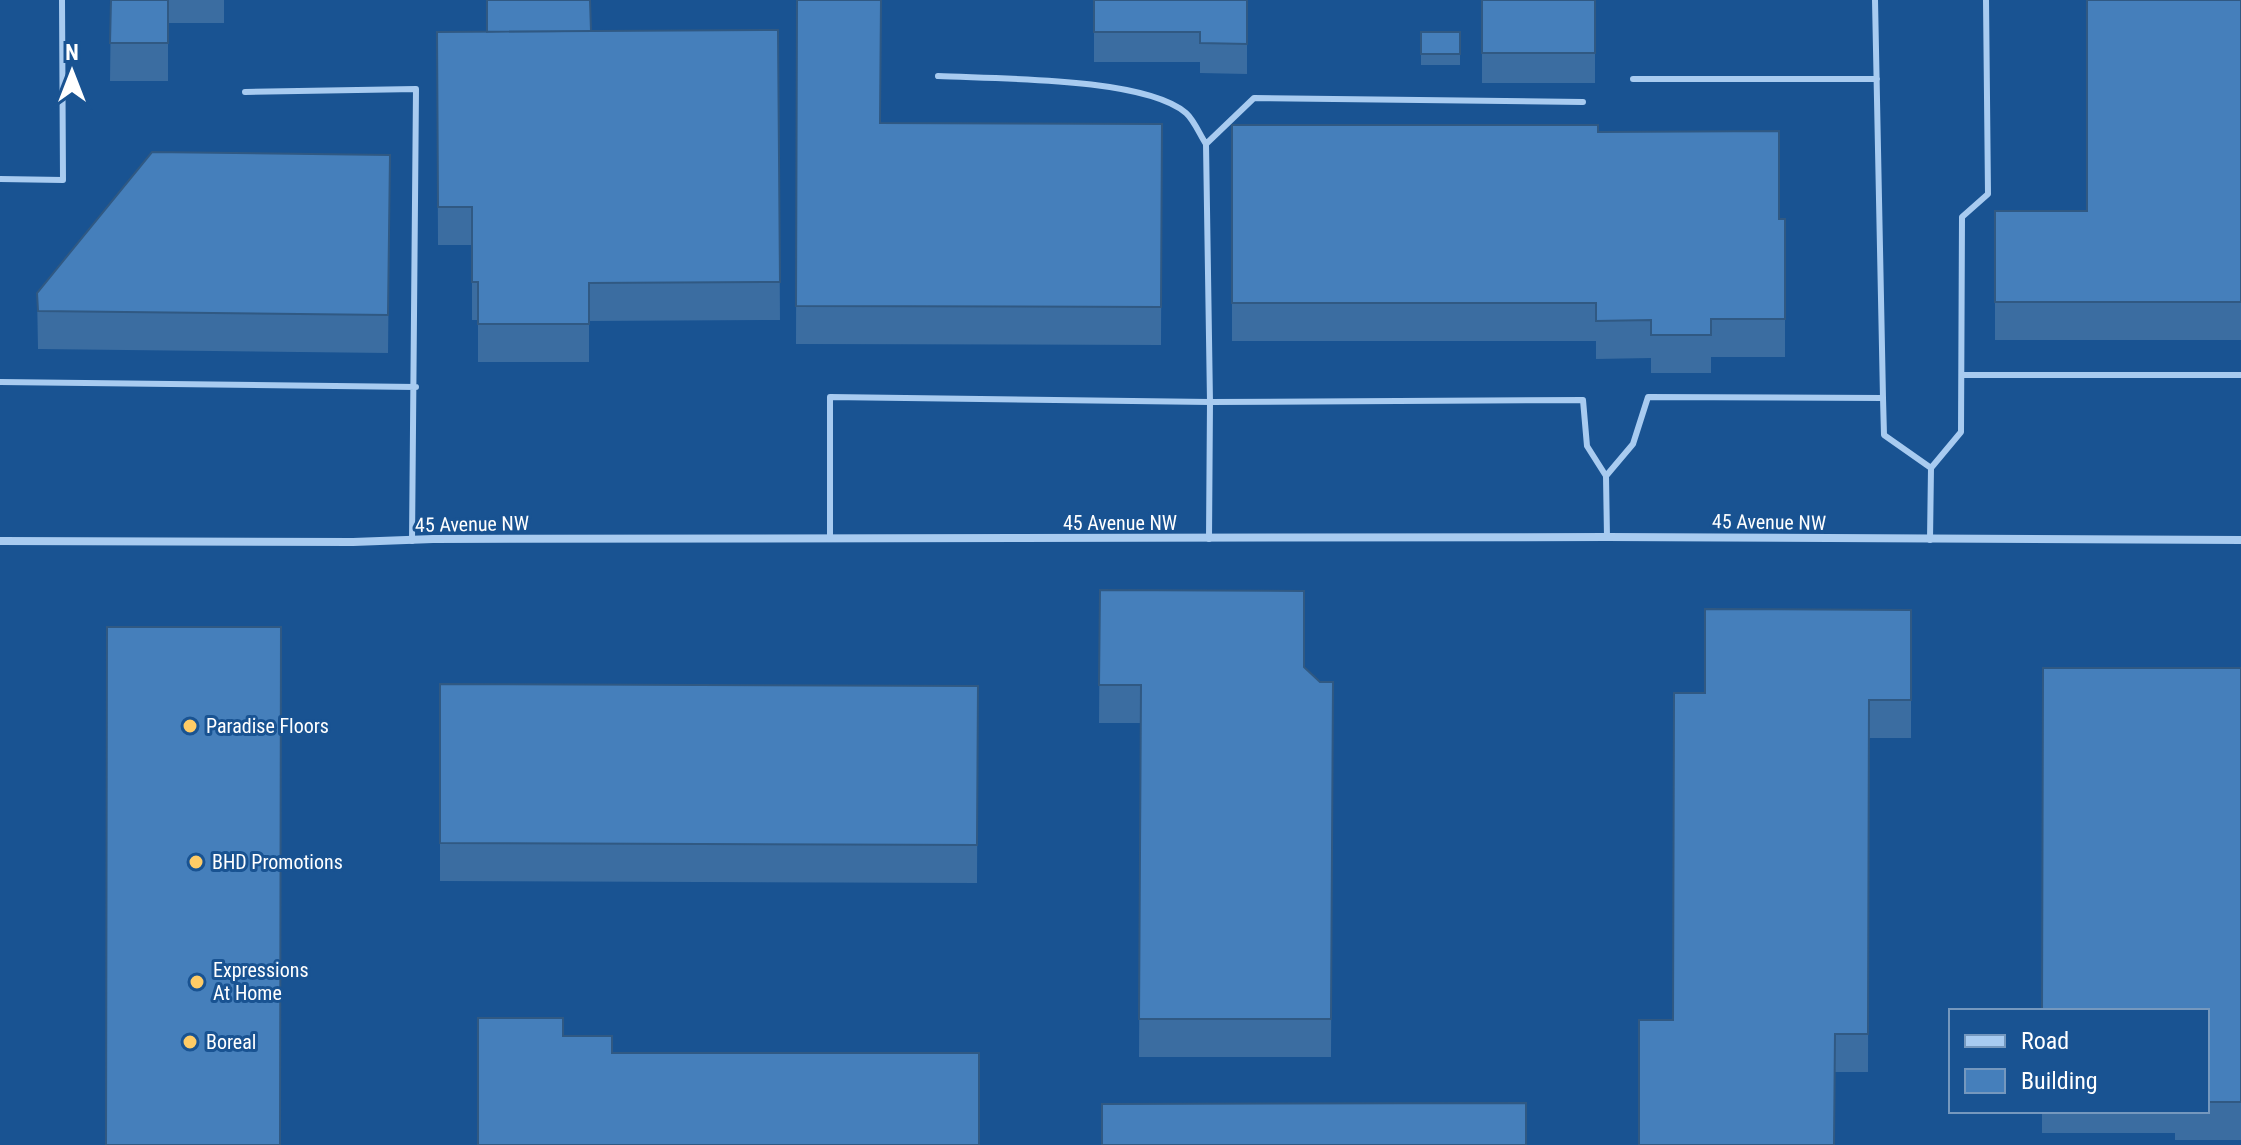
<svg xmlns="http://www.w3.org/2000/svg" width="2241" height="1145" font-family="'Roboto Condensed',sans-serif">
<rect width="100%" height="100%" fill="#195392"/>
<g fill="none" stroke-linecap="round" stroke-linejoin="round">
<path stroke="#a8cbf0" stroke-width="6" d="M1875,0l8,398
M1633,79h244
M245,92l171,-3 -4,452
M1206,144l48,-46 329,4
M0,179l63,1 -1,-180
M1962,375h279
M0,382l416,5
M1606,476l27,-32 15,-47 235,1 1,37 47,33
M830,539v-142l380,5 -4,-258c-6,-9 -12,-24 -20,-31 -42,-36 -190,-34 -248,-37
M1209,539l1,-137 373,-2 4,46 19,30 1,61
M1930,540l1,-72 30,-36 1,-215 26,-23 -2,-194"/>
<path stroke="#a8cbf0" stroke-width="8" d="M0,541l353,1 80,-3 1174,-2 634,3"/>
</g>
<path fill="#3b6da1" d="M111,0h113v23h-56v58h-58z
M797,0l83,123 282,1 -1,221 -365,-1z
M1094,0h153v74l-47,-1v-11h-106z
M1482,0h113v83h-113z
M2241,0v340h-246v-129h92z
M778,30l2,290 -191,1v41h-111v-42h-6v-75h-34l-1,-213z
M1421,32h39v33h-39z
M1232,125l366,7 181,87h6v138h-74v16h-60v-15l-55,1v-18h-364z
M390,155l-2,198 -350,-4 -1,-56z
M1100,590l204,77 16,15h13l-2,375h-192l2,-334h-42z
M1911,610v128h-42l-1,334h-33l-162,-52 32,-327z
M2241,668v472h-66v-7h-133v-22h165v-100z
M440,684l538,2 -1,197 -537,-2z"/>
<path fill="#457fbb" stroke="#305983" stroke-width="2" d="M111,0h57v43h-58z
M487,0h103l1,31 -104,1z
M797,0h84l-1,123 282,1 -1,183 -365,-1z
M1094,0h153v44l-47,-1v-11h-106z
M1482,0h113v53h-113z
M2087,0h154v302h-246v-91h92z
M778,30l2,252 -191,1v41h-111v-42h-6v-75h-34l-1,-175z
M1421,32h39v22h-39z
M1232,125h366v7l181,-1v88h6v100h-74v16h-60v-15l-55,1v-18h-364z
M152,152l238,3 -2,160 -350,-4 -1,-18z
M1100,590l204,1v76l16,15h13l-2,337h-192l2,-334h-42z
M1705,609l206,1v90h-42l-1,334h-33l-1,111h-195v-125h34l1,-327h31z
M107,627h174l-1,518h-174z
M2043,668h198v434h-34v-91h-165z
M440,684l538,2 -1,159 -537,-2z
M478,1018h85v18h49v17h367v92h-501z
M1526,1103v42h-424v-41z"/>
<g fill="#fc6" stroke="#195392" stroke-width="3">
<circle cx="190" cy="726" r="8"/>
<circle cx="196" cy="862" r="8"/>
<circle cx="197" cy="982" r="8"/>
<circle cx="190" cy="1042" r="8"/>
</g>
<g text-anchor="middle" stroke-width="6" stroke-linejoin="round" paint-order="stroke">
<g font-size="20" fill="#fff" stroke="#195392">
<text transform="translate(1769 522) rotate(1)" y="7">45 Avenue NW</text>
<text x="1120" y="530">45 Avenue NW</text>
<text transform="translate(472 524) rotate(-1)" y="7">45 Avenue NW</text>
</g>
<g font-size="20" fill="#fff" stroke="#195392" text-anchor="start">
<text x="206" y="733">Paradise Floors</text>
<text x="212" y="869">BHD Promotions</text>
<text x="213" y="977">Expressions<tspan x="213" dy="23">At Home</tspan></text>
<text x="206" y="1049">Boreal</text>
</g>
</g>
<rect x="1949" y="1009" width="260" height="104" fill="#195392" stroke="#7598be" stroke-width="2"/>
<rect x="1965" y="1035" width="40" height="12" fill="#a8cbf0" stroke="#7598be" stroke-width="2"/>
<text x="2021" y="1049" font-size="24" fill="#ffffff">Road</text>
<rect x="1965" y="1069" width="40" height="24" fill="#457fbb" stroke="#7598be" stroke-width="2"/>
<text x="2021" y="1089" font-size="24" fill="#ffffff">Building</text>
<g transform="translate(72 72)" stroke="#195392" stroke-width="6" paint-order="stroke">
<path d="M0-6L14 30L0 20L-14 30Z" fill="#ffffff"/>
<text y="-12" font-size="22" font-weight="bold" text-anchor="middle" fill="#ffffff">N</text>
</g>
</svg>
